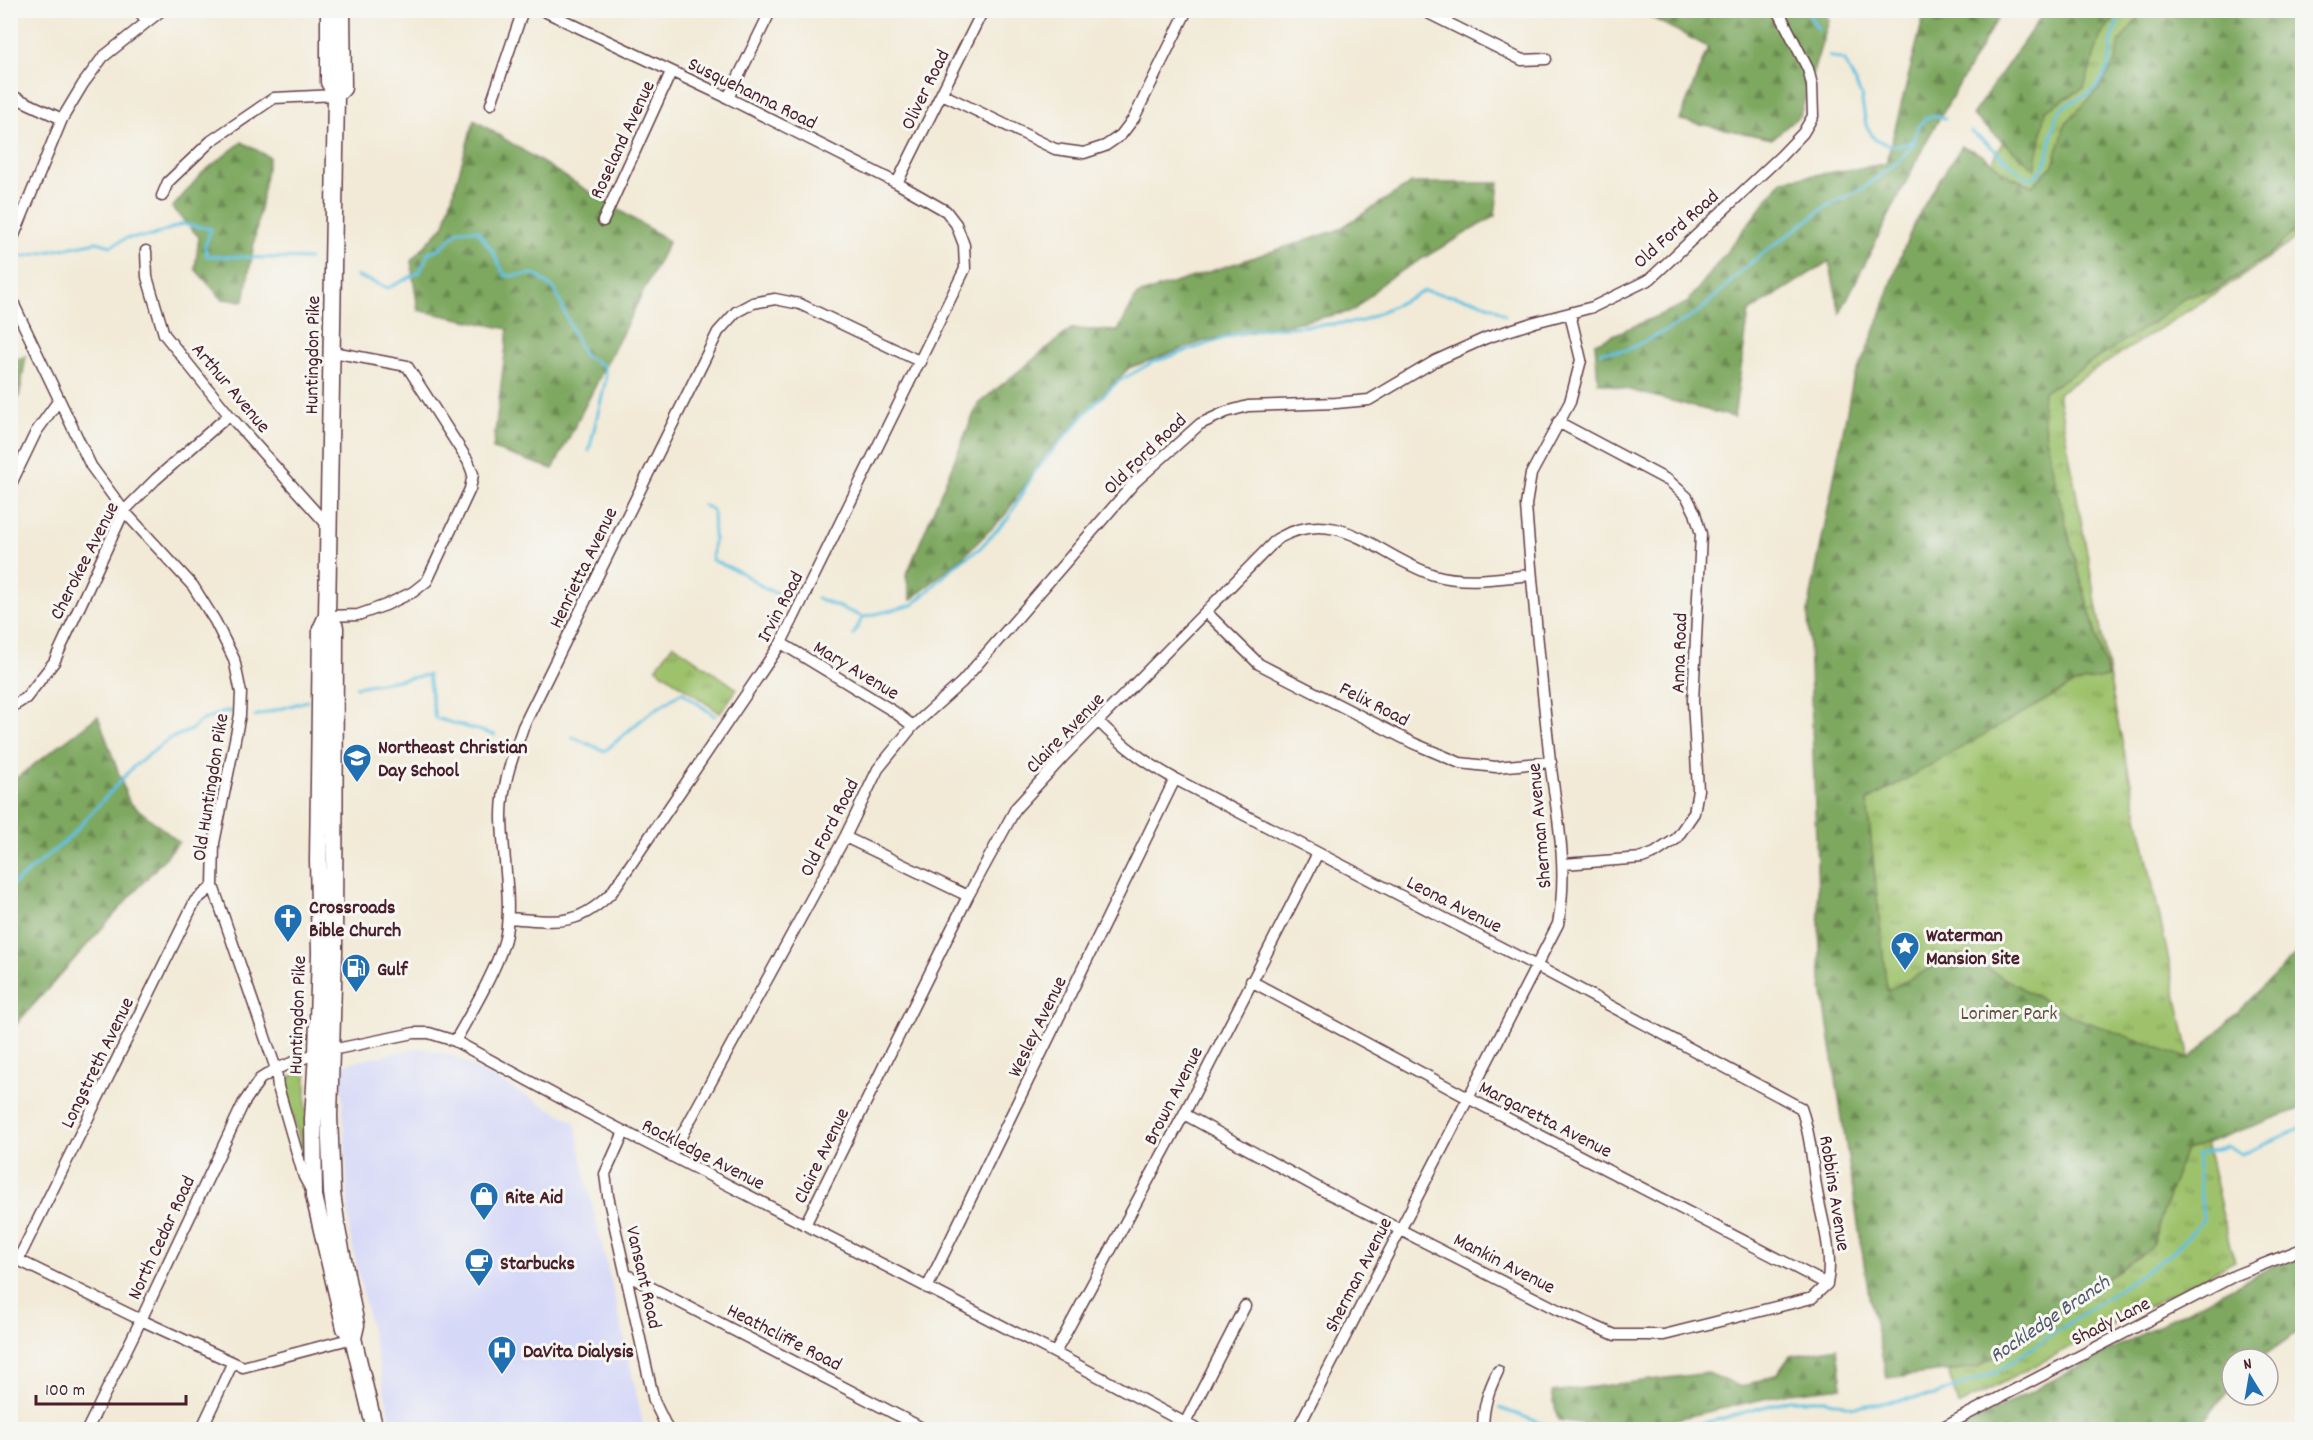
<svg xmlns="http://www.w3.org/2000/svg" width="2313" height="1440" font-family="Dekko,sans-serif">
<defs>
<pattern id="grass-tufts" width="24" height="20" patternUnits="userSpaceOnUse" patternTransform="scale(1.5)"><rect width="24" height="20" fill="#9ec26c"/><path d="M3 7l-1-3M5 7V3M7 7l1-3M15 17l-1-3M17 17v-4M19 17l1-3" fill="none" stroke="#839d59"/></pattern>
<pattern id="forest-firs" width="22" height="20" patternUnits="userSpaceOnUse" patternTransform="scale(1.5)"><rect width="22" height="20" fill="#7ea860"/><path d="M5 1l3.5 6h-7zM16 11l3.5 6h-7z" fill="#69884f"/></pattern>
</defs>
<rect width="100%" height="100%" fill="#f6f6f2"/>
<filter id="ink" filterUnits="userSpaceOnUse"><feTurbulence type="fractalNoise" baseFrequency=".0167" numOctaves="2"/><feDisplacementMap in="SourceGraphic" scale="12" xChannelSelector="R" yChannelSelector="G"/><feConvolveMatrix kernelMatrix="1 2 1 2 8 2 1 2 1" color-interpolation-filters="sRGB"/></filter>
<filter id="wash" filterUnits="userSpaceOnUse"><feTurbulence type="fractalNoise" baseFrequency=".008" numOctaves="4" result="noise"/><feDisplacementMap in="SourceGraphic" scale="24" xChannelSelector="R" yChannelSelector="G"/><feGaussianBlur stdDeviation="1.35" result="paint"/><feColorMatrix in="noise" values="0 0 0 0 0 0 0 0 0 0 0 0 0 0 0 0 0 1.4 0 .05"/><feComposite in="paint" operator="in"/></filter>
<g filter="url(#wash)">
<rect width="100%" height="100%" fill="#f2ead7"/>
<path fill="#d6d8f8" d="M418,1048l32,7 125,67 11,58 36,147 22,102h-251l-43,-194 -9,-162 4,-9z"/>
<path fill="url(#grass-tufts)" stroke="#74704c" stroke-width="1.5" d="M2065,11h237v223l-59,42 -185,117 58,320 74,346 -3,-1 43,189 5,14 -277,145 -12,-49 -108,-375 88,-687 95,-190z
M673,644l64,45 -17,24 -64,-45z"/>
<path fill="url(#forest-firs)" stroke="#646446" stroke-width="1.5" d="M1639,11h185l5,9 -29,95 -28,24 -92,-19 28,-73z
M1925,11h77l-74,127 -88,175 -11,-52 -80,51 -15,105 -136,-35 -3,-39 92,-40 95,-123 104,-16z
M2045,11h74l-19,26 -16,51 -38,22 -11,59 -63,-54z
M2143,11h159v215l-8,5 -24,23 -53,35 -7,3h-10l-13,4 -26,21 -117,75c-13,26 53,243 64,285l-34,7 -207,117 20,190 72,-38 114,64 117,42 112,-111v160l-118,43 -33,97 -173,119 -91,11 -18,-82 -48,-316 -13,-369 45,-231c24,-46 36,-95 55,-142 14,-34 34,-62 54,-92l22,10 23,19 25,11 21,-21 13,-42 31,-32 19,-30 4,-20z
M474,120l195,121 -116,228 -60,-20 15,-120 -90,-19 -7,-49 33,-36z
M242,142l27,15 -25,144 -22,-2 -27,-30 4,-32 -27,-29 30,-35z
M1411,183h88l-4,33 -109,64 -33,31 -151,31 -73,26 -84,87 -40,60 -38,38 -56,47 -5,-24 72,-172 93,-75 47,2 19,-36 201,-65z
M26,356l-7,41 -8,10v-46z
M98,716l31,86 50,40 -168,188v-248z
M2302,1255v74l-43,30h-27v29l-36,41 -239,1 318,-165z
M1837,1348l5,39 -53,6 -155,36h-13l-63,-9 -6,-28 156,-19 33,14 36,-13 13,-18z"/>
<path fill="#9ec26c" stroke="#74704c" stroke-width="1.5" d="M304,1070h2v94l-2,-1 -7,-33 -15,-49z"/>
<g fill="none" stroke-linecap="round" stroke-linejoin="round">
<path stroke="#62c1e0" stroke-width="3" d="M1806,10l12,19
M1829,56l16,5 16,34 5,30 9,15 18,6 21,-4
M1971,132l17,12 38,34c28,1 22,-48 32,-65 6,-9 17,-12 27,-17 10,-5 16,-14 21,-24 6,-11 4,-24 7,-36 2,-9 6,-17 10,-26
M1915,142v-8l9,-15 9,-3 12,2
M21,257l76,-15 14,4 16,-8 25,-2 30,-12 29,5 -6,17 2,10 102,3
M357,276l31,12 32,-16 9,-20 12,-4 18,-18h18l16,22 12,24 30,-2 20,16 28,65 21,11 2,13 -17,72
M1600,352l27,-2 48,-24 25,-15 50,-48 77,-57 35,-17 37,-28 16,-19
M703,505l10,5 1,28 -2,22 30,13 24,16 21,8
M817,598l46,19 50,-12 45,-42 21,-14 30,-32 26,-46 57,-65 27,-25 34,-19 96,-32 111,-8 64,-31 50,9 19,7 12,8
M853,635l10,-18
M356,687l72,-12 7,43 60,17
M255,716l52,-15
M572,737l33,14 42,-36 35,-23 33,24
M10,887l59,-49 64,-71 36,-28 22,-9 9,-9 27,-10 5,1
M1499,1408l63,22
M1680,1430l109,-30h37l28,7 81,-12 60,-22 177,-120 31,-33 -6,-65 30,-9 14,9 61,-28"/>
</g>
</g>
<g filter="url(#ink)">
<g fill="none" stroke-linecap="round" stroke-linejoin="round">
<g stroke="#633d45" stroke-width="13">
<path id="street" d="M138,10l9,11
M1422,10l100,50 24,-1
M942,94l113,55 29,4 21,-7 16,-11 13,-17 53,-108
M10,95l52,24
M728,98l43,-88
M491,104l32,-94
M897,183l86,-173
M162,196l6,-14 43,-41 63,-43 62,-3
M603,221l68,-149
M10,245l52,-126 21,-35 20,-27 59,-47
M146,251l1,26 17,57 65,81 100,112
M10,290l5,17 76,159 33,45 69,75 22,35 19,38 7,34 -1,22 -26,128 -1,43 63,183 2,18 26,90 7,13
M1558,422l111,59 18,16 8,16 6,21 -8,167 5,89 -4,23 -18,26 -21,14 -13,5 -78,6
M10,486l26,-54 23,-32
M1206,612l53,52 154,79 47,20 36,4 55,-5
M327,616l31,-1 28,-10 27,-13 14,-11 43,-92 3,-15 -5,-13 -61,-95 -74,-14
M781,643l112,68 20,15
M10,708l16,-10 28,-36 70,-151 32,-32 73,-64
M1099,722c25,25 46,40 76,57l352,182 274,147c9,25 11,52 15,78 5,33 18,65 11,98
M845,837l123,59
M508,918c47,3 68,11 104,-26l169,-249 184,-374 -1,-24 -8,-21 -10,-13 -49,-28 -169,-85 -186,-88
M1251,981l217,117 359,186
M455,1041c15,-26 46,-79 51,-107 6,-38 -4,-80 -4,-119 0,-31 11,-59 21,-88l195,-395 18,-20 17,-9 22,-4 25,5 121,58
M1184,1114l138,76 236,120 57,25h49l148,-37 15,-14
M624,1132l-19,42 3,22 46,205 14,29
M671,1155l174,-318 33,-68 35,-43 49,-44 173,-200 65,-58 26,-12 22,-6 88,-3 33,-3 66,-39 51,-23 49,-16 58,-15 57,-28 131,-123 22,-23 10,-17 -1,-31 -4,-16 -30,-59
M805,1225l163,-329 48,-88 46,-50 215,-219c62,-36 101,18 157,36 31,9 66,3 97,0
M10,1256l131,64 102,47 110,-29
M18,1260l177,-359 18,-15
M627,1275l299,155
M927,1288l248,-509
M1055,1353l129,-239 134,-261
M1182,1429l63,-123
M87,1430l54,-110 102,-216 17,-25 16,-10 41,-16 97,-20h15l26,8 133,72 467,240 143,77
M201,1430l31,-66
M1297,1430l261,-506c11,-55 -1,-108 -8,-163 -9,-86 -18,-171 -24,-256l5,-31 39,-72 11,-42 -11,-46
M1483,1430c0,-23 5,-39 15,-59
M1937,1430l299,-155 66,-26"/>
</g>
<g stroke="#633d45" stroke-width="19">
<path id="primary" d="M329,10v72l7,13 -9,521 -6,13 -3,231 2,93 -3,100 -4,66 1,77 31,132 8,10 22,92
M336,95l7,-7 -1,-78
M327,616l8,11 -1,325 -5,164 2,48 1,29 5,36 19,96 -3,13"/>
</g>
<use href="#street" stroke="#fff" stroke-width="10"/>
<use href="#primary" stroke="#fff" stroke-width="16"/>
</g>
</g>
<defs>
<g id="school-pin" transform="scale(1.5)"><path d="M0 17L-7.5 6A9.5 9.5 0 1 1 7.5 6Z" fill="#1f6fb2" stroke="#f6f6f2"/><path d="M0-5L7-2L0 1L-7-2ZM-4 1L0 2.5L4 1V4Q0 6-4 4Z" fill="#fff"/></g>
<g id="church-pin" transform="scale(1.5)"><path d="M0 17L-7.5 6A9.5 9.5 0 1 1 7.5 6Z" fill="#1f6fb2" stroke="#f6f6f2"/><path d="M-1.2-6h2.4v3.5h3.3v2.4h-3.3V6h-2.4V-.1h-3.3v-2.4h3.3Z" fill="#fff"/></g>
<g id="sight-pin" transform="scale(1.5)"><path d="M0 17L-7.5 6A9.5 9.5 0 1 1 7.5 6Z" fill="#1f6fb2" stroke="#f6f6f2"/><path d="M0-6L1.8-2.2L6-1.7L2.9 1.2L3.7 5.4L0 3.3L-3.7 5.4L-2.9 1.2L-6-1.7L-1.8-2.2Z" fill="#fff"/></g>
<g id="fuel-pin" transform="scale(1.5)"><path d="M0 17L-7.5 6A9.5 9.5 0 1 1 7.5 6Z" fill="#1f6fb2" stroke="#f6f6f2"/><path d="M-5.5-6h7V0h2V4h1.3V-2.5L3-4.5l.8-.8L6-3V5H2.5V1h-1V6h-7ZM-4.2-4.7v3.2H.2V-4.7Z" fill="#fff"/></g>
<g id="shop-pin" transform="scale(1.5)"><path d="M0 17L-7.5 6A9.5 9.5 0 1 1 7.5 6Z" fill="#1f6fb2" stroke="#f6f6f2"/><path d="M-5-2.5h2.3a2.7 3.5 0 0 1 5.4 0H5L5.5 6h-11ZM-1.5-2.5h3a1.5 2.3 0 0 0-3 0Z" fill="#fff"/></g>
<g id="cafe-pin" transform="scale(1.5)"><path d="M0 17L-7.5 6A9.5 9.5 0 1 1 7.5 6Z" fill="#1f6fb2" stroke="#f6f6f2"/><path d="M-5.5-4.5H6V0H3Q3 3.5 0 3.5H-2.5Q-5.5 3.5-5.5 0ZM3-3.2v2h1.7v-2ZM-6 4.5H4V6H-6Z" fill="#fff"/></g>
<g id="hospital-pin" transform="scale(1.5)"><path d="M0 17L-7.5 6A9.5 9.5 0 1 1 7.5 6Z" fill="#1f6fb2" stroke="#f6f6f2"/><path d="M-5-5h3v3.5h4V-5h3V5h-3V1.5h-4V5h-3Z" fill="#fff"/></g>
</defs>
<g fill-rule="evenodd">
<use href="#school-pin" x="357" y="758"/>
<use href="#church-pin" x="288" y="918"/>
<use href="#sight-pin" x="1905" y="946"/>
<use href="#fuel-pin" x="356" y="968"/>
<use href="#shop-pin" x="484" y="1196"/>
<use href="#cafe-pin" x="479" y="1262"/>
<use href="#hospital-pin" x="502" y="1350"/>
</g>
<g text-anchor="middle" stroke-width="6" stroke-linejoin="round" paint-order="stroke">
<g font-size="20" fill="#4a1f2b" stroke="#f6f6f2">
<text transform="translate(924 89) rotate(-64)" y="7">Oliver Road</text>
<text transform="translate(753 92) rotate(26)" y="7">Susquehanna Road</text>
<text transform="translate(621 139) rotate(-65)" y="7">Roseland Avenue</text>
<text transform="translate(1675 228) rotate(-42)" y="7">Old Ford Road</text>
<text transform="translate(311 355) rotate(-89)" y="7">Huntingdon Pike</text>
<text transform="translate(232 387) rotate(50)" y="7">Arthur Avenue</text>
<text transform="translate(1144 453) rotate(-44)" y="7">Old Ford Road</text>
<text transform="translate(83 560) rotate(-63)" y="7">Cherokee Avenue</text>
<text transform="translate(582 567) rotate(-64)" y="7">Henrietta Avenue</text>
<text transform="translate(779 606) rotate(-62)" y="7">Irvin Road</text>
<text transform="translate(1678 653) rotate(-88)" y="7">Anna Road</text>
<text transform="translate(857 669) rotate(31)" y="7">Mary Avenue</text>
<text transform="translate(1375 703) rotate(27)" y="7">Felix Road</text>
<text transform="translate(1064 732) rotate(-46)" y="7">Claire Avenue</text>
<text transform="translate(209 787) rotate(-81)" y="7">Old Huntingdon Pike</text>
<text transform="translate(1538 826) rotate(-95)" y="7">Sherman Avenue</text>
<text transform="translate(828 827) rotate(-63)" y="7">Old Ford Road</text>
<text transform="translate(1455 903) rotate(27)" y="7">Leona Avenue</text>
<text transform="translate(296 1015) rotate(-88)" y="7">Huntingdon Pike</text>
<text transform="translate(1036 1026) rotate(-64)" y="7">Wesley Avenue</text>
<text transform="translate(96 1062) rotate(-64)" y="7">Longstreth Avenue</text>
<text transform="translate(1172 1095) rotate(-63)" y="7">Brown Avenue</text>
<text transform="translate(1546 1118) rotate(27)" y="7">Margaretta Avenue</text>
<text transform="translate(704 1153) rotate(27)" y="7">Rockledge Avenue</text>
<text transform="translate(820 1155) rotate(-64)" y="7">Claire Avenue</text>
<text transform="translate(1836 1193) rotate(81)" y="7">Robbins Avenue</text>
<text transform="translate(160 1237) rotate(-65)" y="7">North Cedar Road</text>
<text transform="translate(1505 1262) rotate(27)" y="7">Mankin Avenue</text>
<text transform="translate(1357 1274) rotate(-63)" y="7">Sherman Avenue</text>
<text transform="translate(645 1277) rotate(77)" y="7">Vansant Road</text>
<text transform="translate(2110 1320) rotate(-27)" y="7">Shady Lane</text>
<text transform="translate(785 1336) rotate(27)" y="7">Heathcliffe Road</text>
</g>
<g font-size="20" font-weight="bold" fill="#4a1f2b" stroke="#f6f6f2" text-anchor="start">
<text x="378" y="753">Northeast Christian<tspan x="378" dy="23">Day School</tspan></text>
<text x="309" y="913">Crossroads<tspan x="309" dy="23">Bible Church</tspan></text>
<text x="1926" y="941">Waterman<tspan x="1926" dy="23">Mansion Site</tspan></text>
<text x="377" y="975">Gulf</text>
<text x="505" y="1203">Rite Aid</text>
<text x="500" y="1269">Starbucks</text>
<text x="523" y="1357">DaVita Dialysis</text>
</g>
<g font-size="20" fill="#63503e" stroke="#f6f6f2">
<text x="2009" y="1019">Lorimer Park</text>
</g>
<g font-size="21" font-style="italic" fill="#52586a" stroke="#f6f6f2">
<text transform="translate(2049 1318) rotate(-34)" y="7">Rockledge Branch</text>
</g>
</g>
<rect width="2313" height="1440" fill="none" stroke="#f6f6f2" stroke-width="36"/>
<g transform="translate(2250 1377) rotate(349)"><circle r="28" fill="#f6f6f2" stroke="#b1a0a2" stroke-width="1.5"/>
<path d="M0-4.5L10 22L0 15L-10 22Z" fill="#1f6fb2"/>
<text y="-9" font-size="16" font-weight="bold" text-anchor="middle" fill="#4a1f2b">N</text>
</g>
<path d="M36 1395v9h150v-9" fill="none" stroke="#4a1f2b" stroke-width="3"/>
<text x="45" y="1395" font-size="18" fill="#4a1f2b" stroke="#f6f6f2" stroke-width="4.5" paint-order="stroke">100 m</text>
</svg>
